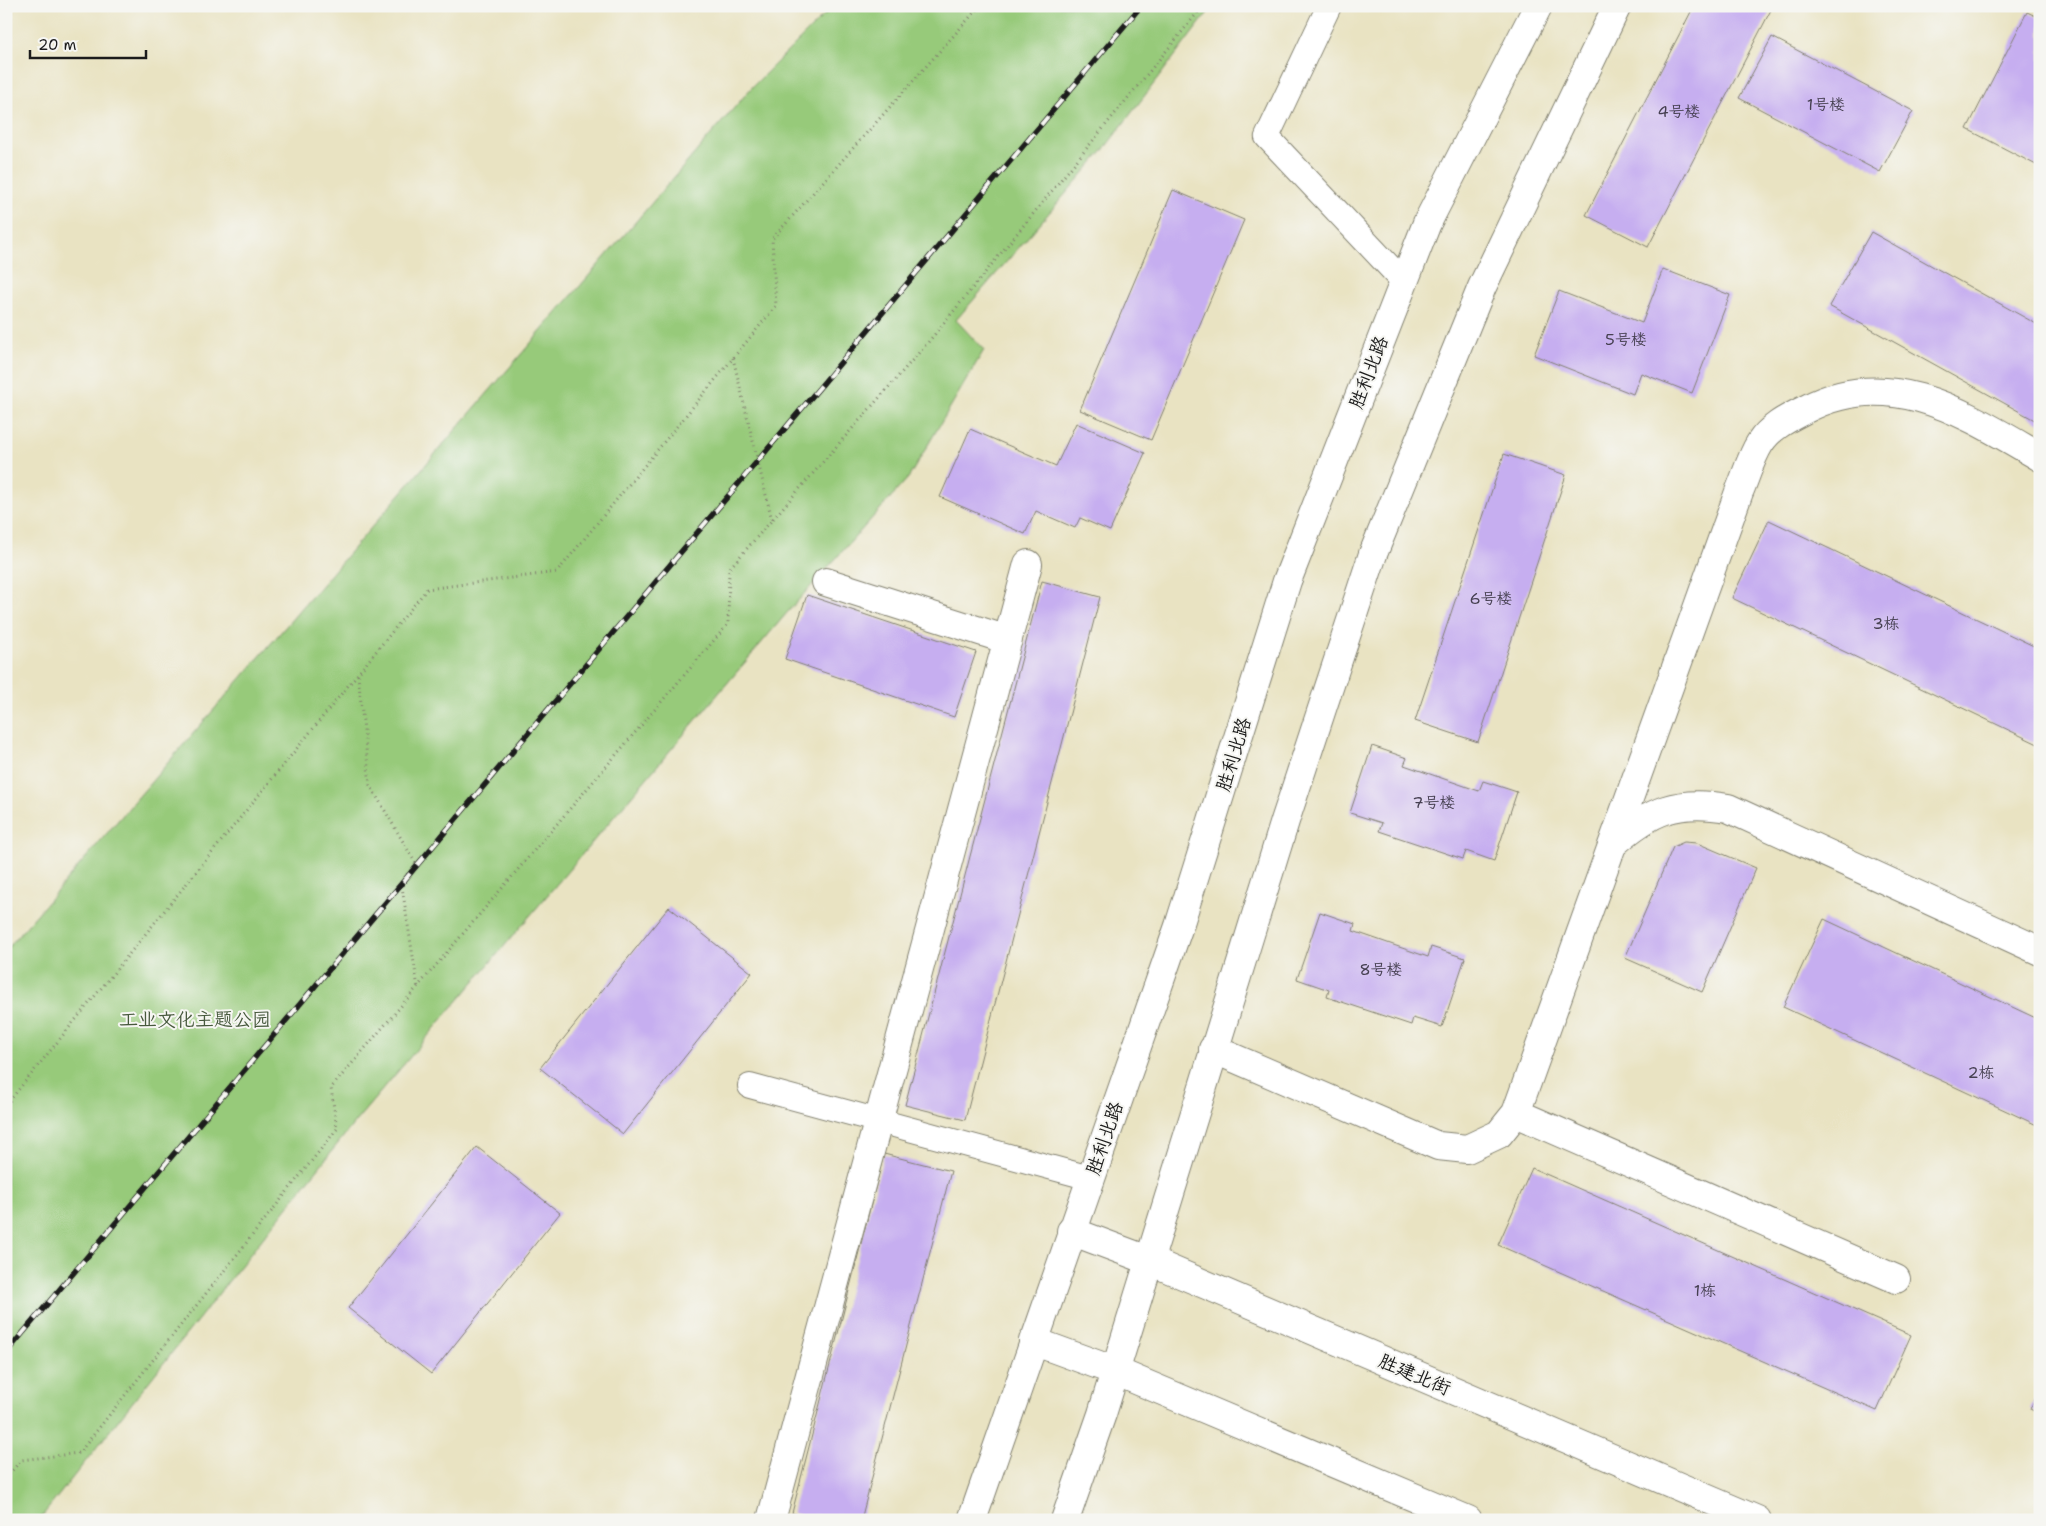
<svg xmlns="http://www.w3.org/2000/svg" width="2046" height="1526" font-family="'Shantell Sans','LXGW WenKai TC',sans-serif">
<rect width="100%" height="100%" fill="#f6f6f2"/>
<filter id="ink" filterUnits="userSpaceOnUse"><feTurbulence type="fractalNoise" baseFrequency=".02" numOctaves="2"/><feDisplacementMap in="SourceGraphic" scale="10" xChannelSelector="R" yChannelSelector="G"/><feConvolveMatrix kernelMatrix="1 2 1 2 8 2 1 2 1" color-interpolation-filters="sRGB"/></filter>
<filter id="wash" filterUnits="userSpaceOnUse"><feTurbulence type="fractalNoise" baseFrequency=".0096" numOctaves="4" result="noise"/><feDisplacementMap in="SourceGraphic" scale="20" xChannelSelector="R" yChannelSelector="G"/><feGaussianBlur stdDeviation="1.12" result="paint"/><feColorMatrix in="noise" values="0 0 0 0 0 0 0 0 0 0 0 0 0 0 0 0 0 1.4 0 .05"/><feComposite in="paint" operator="in"/></filter>
<g filter="url(#wash)">
<rect width="100%" height="100%" fill="#e9e3c2"/>
<path fill="#97ca7a" stroke="#5a734b" d="M833,6h380l-112,147 -145,167 28,30 -75,127 -123,137 -431,508 -316,398h-33v-570l747,-864z"/>
<g id="blocks">
<path fill="#c6aef0" d="M1694,6h79l-125,241 -62,-32z
M2027,12l13,6v149l-73,-38z
M1772,37l141,74 -33,61 -141,-74z
M1173,190l71,30 -93,220 -71,-30z
M1871,232l169,94v97l-211,-117z
M1663,269l67,26 -38,98 -51,-20 -8,21 -99,-39 25,-64 83,32z
M1076,423l69,30 -35,78 -30,-13 -5,10 -39,-17 -11,23 -85,-37 30,-68 86,37z
M1504,454l62,21 -88,267 -63,-21z
M1769,520l271,129v96l-308,-147z
M1042,581l58,16 -135,523 -60,-15z
M807,595l169,57 -22,65 -169,-58z
M1372,746l35,12 -3,7 75,26 4,-10 34,11 -23,69 -28,-10 -3,8 -84,-28 3,-8 -32,-10z
M1684,842l13,1 59,25 -54,124 -77,-34 48,-111z
M669,907l83,66 -129,161 -83,-66z
M1320,912l35,12 -2,7 75,26 3,-10 34,11 -23,69 -29,-9 -2,7 -84,-28 2,-7 -32,-11z
M1824,919l216,101 -1,106 -256,-119z
M477,1147l83,66 -129,161 -83,-66z
M884,1154l67,17 -90,349h-45l-24,-7z
M1532,1168l379,167 -34,76 -379,-166z
M2040,1388v26l-10,-5z"/>
</g>
</g>
<g filter="url(#ink)">
<use href="#blocks" fill-opacity="0" stroke="#82806f" stroke-width="1"/>
<g fill="none" stroke-linecap="round" stroke-linejoin="round">
<g stroke="#82806f" stroke-width="26">
<path id="service" d="M1329,6l-62,131 137,145
M750,1086l340,92"/>
</g>
<g stroke="#82806f" stroke-width="30">
<path id="minor" d="M826,582l182,58
M1613,844c38,-34 64,-45 115,-36l312,143
M1213,1049l225,97 29,3 32,-15 17,-21 223,-621c7,-16 12,-35 21,-49 11,-17 29,-25 46,-34 85,-45 161,6 234,48
M1516,1113l380,166
M771,1520l257,-956"/>
</g>
<g stroke="#82806f" stroke-width="30">
<path id="secondary" d="M1071,1231l77,29 609,260
M1033,1341l82,30 353,149"/>
</g>
<g stroke="#82806f" stroke-width="30">
<path id="trunk" d="M972,1520l207,-594 108,-345 140,-358 111,-217
M1065,1520l37,-106 183,-593 88,-267 109,-267 135,-281"/>
</g>
<path stroke="#82806f" stroke-width="3" stroke-dasharray="1 4" stroke-linecap="butt" d="M733,358l39,162
M358,675l12,110 46,79 -15,17 17,107
M6,1105l421,-516 130,-17 219,-266 -4,-67 208,-233
M6,1478l15,-18 58,-7 258,-324 -6,-41 397,-464 1,-55 201,-229 273,-334"/>
<use href="#service" stroke="#fff" stroke-width="24"/>
<use href="#minor" stroke="#fff" stroke-width="28"/>
<use href="#secondary" stroke="#fff" stroke-width="28"/>
<use href="#trunk" stroke="#fff" stroke-width="28"/>
<g stroke="#1c1c1c" stroke-width="5.5">
<path id="rail" d="M6,1353l1135,-1347"/>
</g>
<use href="#rail" stroke="#f6f6f2" stroke-width="4" stroke-dasharray="11" stroke-linecap="butt"/>
</g>
</g>
<g text-anchor="middle" stroke-width="4" stroke-linejoin="round" paint-order="stroke">
<g font-size="16" fill="#464051">
<text x="1826" y="110">1号楼</text>
<text x="1679" y="117">4号楼</text>
<text x="1626" y="345">5号楼</text>
<text x="1491" y="604">6号楼</text>
<text x="1886" y="629">3栋</text>
<text x="1434" y="808">7号楼</text>
<text x="1381" y="975">8号楼</text>
<text x="1981" y="1078">2栋</text>
<text x="1705" y="1296">1栋</text>
</g>
<g font-size="19" fill="#1c1c1c" stroke="#f6f6f2">
<text transform="translate(1368 372) rotate(-69)" y="7">胜利北路</text>
<text transform="translate(1233 754) rotate(-73)" y="7">胜利北路</text>
<text transform="translate(1104 1138) rotate(-71)" y="7">胜利北路</text>
<text transform="translate(1415 1374) rotate(23)" y="7">胜建北街</text>
</g>
<g font-size="19" fill="#47593d" stroke="#f6f6f2">
<text x="195" y="1026">工业文化主题公园</text>
</g>
</g>
<rect width="2046" height="1526" fill="none" stroke="#f6f6f2" stroke-width="25"/>
<path d="M30 50v8h116v-8" fill="none" stroke="#1c1c1c" stroke-width="2.5"/>
<text x="38" y="50" font-size="15" fill="#1c1c1c" stroke="#f6f6f2" stroke-width="4" paint-order="stroke">20 m</text>
</svg>
